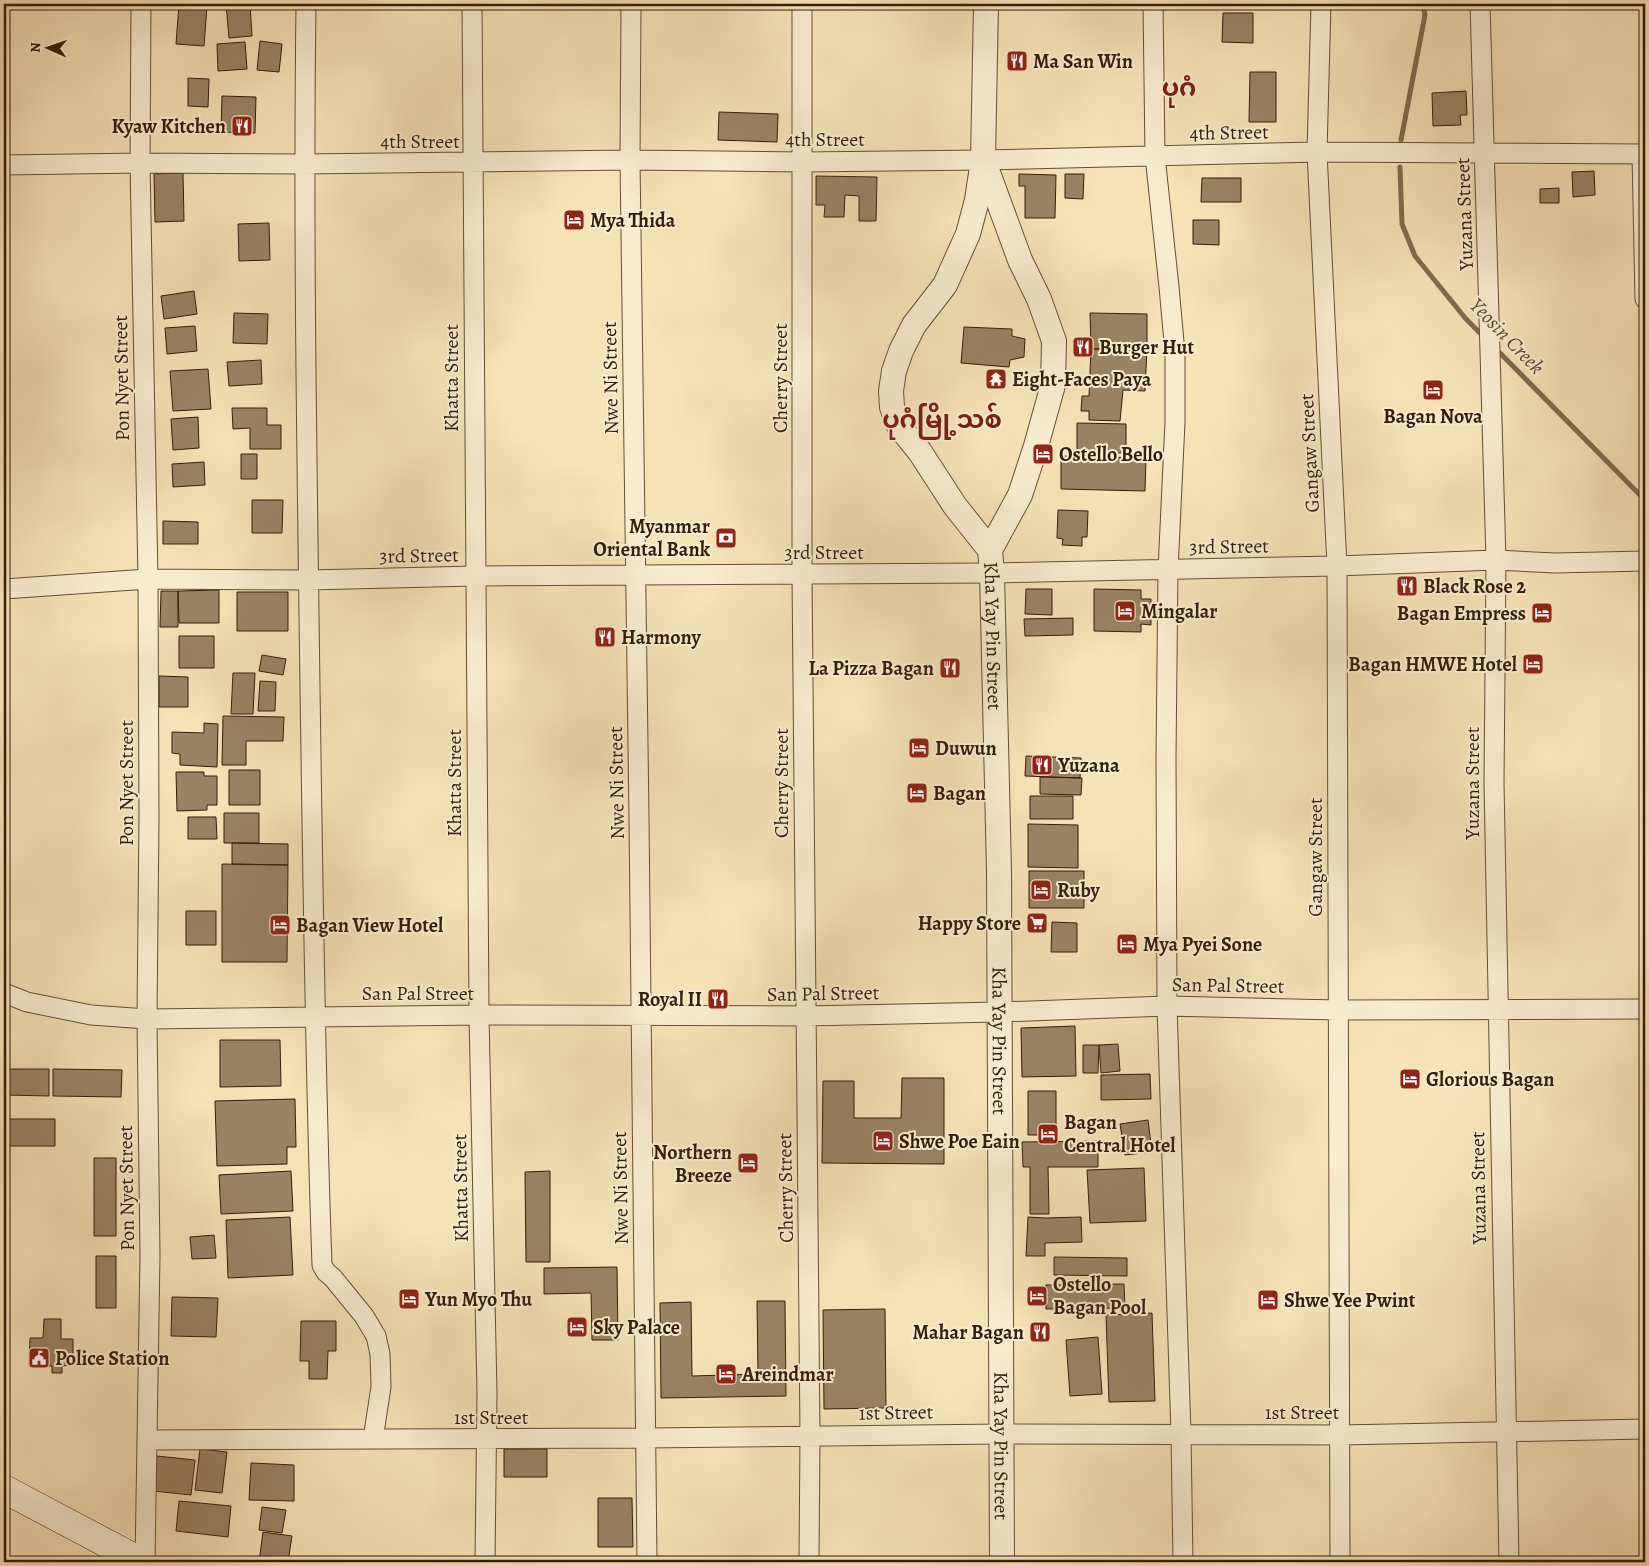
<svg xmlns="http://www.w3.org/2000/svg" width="1649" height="1566" font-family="Alegreya,'Noto Sans Myanmar',serif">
<rect width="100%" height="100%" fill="#f5e2b7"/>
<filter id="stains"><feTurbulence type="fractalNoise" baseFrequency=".004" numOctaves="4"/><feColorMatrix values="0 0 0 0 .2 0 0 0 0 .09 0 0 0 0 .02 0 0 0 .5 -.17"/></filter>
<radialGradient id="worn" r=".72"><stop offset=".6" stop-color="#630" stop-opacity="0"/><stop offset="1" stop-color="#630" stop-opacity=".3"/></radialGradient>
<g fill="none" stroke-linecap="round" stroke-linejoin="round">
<path stroke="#816b4f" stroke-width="5" d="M1401,140l24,-125 -2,-11
M1400,167l2,57 13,32 51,63 19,19
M1496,349l149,151"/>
</g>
<path fill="#998364" stroke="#351d0b" d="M179,4l28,2 -3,40 -28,-2z
M226,4h24l2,32 -23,2z
M1223,13h30v30l-31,-1z
M260,41l22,3 -3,28 -22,-2z
M245,42l2,27 -29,2 -1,-27z
M1250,72h26v50h-27z
M188,78l21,1 -1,28 -20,-1z
M1466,91l1,24h-7l1,10 -28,1 -1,-33z
M222,96l34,1 -1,36 -34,-1z
M719,112l59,2 -1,28 -59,-2z
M1594,171l1,24 -22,2 -1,-25z
M183,173l1,48 -29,1 -1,-48z
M1019,174l37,1 -1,43h-30v-32h-6z
M1065,174h19l-1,25 -18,-1z
M816,176l61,1 -1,44h-17v-25l-14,-1 -1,22h-20l1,-12h-9z
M1202,178h39v24h-40z
M1559,188v15h-19v-14z
M1193,220h26v25l-26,-1z
M269,223l1,37 -31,1 -1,-37z
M194,291l3,23 -33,5 -3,-23z
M234,313l34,1 -1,30 -34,-1z
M1090,313l57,1v34l-56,1z
M195,326l2,25 -30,3 -2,-26z
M964,327l48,2v7l13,3 -1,18 -14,3 -1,7 -48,-4z
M1147,348l-2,43 -22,-1 -3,31 -31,-1v-9h-8l1,-15h7l2,-47z
M261,360l1,24 -33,2 -2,-24z
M208,369l3,40 -38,2 -3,-40z
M232,408h35v17h14v24h-31v-21l-17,1z
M198,417l1,31 -26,2 -2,-31z
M1077,423l49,1v29l-49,-1z
M241,454h16v25h-16z
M1061,456l85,2 -1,33 -84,-2z
M204,462l1,23 -32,2 -1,-23z
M252,500h31l-1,33h-30z
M1058,510l30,1 -1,26h-5v9l-20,-1 1,-6 -6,-1z
M163,521l35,1v22h-35z
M1026,589h26v26l-27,-1z
M1094,589l47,1v9h10v26l-10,-1v8l-47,-1z
M219,590v33h-40l-1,-32z
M161,591h17v36h-18z
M237,592h51v39h-51z
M1073,618v17l-48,1 -1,-17z
M179,636h35v32h-35z
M262,655l24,4 -3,16 -24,-4z
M233,673h22l-2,41h-22z
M159,676l29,1v30h-29z
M260,681l16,1 -1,29h-17z
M223,716l61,1 -1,24h-37v24h-24z
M204,723l14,1 -1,43 -37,-2v-11l-8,-1v-21l32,1z
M1026,756l55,2 -1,20 -55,-2z
M229,770h31v35h-31z
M176,772h28v4h13v29h-10v5l-30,1z
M1040,777l42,1 -1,17 -41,-1z
M1030,796h43v23h-43z
M224,813h35v30h-35z
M188,817h28l1,22h-29z
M1028,824l50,1v43l-50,-1z
M232,843l56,1v21l-56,-1z
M222,864l66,1 -1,97h-65z
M1029,871h55v37h-55z
M186,911h30v34h-30z
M1052,922l25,1v29h-26z
M1075,1026l1,50 -54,1 -1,-49z
M220,1040h60l1,46 -61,1z
M1118,1044l2,27 -19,2 -2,-28z
M1083,1045h16l-1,28h-15z
M4,1069h45v27l-45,-1z
M53,1069l69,1 -1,27 -68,-1z
M1150,1074l1,25 -50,1v-25z
M902,1078h42v86l-122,-1 1,-82h31v37h47z
M1028,1091h28v44h-28z
M295,1099l1,48h-9v17l-70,2 -2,-65z
M4,1119h51v27h-51z
M1148,1120l4,32 -27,3 -5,-31z
M1098,1141v26h-50l1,47h-19v-47h-7l-1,-25z
M94,1158h22v78h-22z
M1144,1168l2,53 -56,2 -3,-53z
M291,1171l2,40 -72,3 -2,-39z
M550,1171v91h-24l-1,-90z
M290,1217l3,58 -65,3 -2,-58z
M1028,1217l18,1 35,-1 1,25 -37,1v13h-19z
M214,1235l2,23 -24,1 -2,-22z
M96,1256h20v52h-20z
M1054,1257l73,1v18l-73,-1z
M617,1267l1,73h-26l-1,-47 -47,1v-26z
M1124,1284l1,24 -79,1v-24z
M172,1297l46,1 -2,39 -45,-1z
M757,1301h28l1,95 -125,2 -1,-95 31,-1 1,74 66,-2z
M885,1309l1,99 -62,1 -1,-99z
M1152,1313l3,88 -46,1 -3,-87z
M44,1319h17v20h12v26l-11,1v7h-10v-7h-23l1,-28h13z
M301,1321h35v30h-8l-1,28h-18v-18h-9z
M1098,1337l4,57 -32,2 -4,-56z
M200,1449l27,3 -5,41 -27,-3z
M504,1449h43v28h-43z
M157,1456l38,4 -4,35 -38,-4z
M251,1463l43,2v36l-45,-1z
M598,1498h34l1,49h-35z
M179,1501l52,5 -3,31 -52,-6z
M262,1507l24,3 -4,23 -23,-3z
M263,1532l29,4 -4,26h-29z"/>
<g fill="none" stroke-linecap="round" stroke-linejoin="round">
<g stroke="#654e36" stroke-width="21">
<path id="minor" d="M141,4l-1,159 8,416 1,238 -2,202 3,237 -5,306
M306,4c-3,228 1,456 4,684 3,192 5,385 12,577l4,7 7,6 31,38 12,20 4,18 1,33 -8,52
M472,4l7,1011 8,378 -2,169
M631,4l-1,156 9,658 8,744
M802,4v571l8,860 -1,127
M1153,4l2,152 14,131 6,66v69l-7,148 -2,186 1,250 14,428 2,128
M1321,4l-4,148 20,414 3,996
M1480,4l16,556 -2,223 15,779
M1642,155l3,144
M4,165l136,-2 164,1 326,-4 173,2 180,-2 334,-8 328,2
M4,589l144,-10 161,1 166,-4 517,-3 345,-7 159,-6 59,3 90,-2
M4,993l23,9 64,13 56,4 332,-4 326,1 194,-4 168,-6 171,4 307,-1
M148,1440l497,-2 356,-4 340,1 304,-6"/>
</g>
<g stroke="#654e36" stroke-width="26">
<g id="tertiary">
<path id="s1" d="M986,4l-3,156 -6,40 -9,34 -23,51 -31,40 -13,26 -7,20 -3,20 1,16 7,19 21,26 35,54 35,44 2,23 7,298 3,691"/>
<path d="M984,162l36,98 19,39 15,42 -1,44 -17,61 -16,49 -30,55"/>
</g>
</g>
<g stroke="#351d0b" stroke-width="29">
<path id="secondary" d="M4,1489l138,73"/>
</g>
<use href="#minor" stroke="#f8ecd0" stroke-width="19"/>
<use href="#tertiary" stroke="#f8ecd0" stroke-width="24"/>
<use href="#secondary" stroke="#f8ecd0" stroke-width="28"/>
</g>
<defs>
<g id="restaurant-square" transform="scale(1.125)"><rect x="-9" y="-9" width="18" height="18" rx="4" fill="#8f2418" stroke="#f8ecd0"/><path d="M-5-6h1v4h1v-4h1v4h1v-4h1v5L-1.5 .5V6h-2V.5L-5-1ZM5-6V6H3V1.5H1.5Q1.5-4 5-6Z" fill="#fff"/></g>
<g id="hotel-square" transform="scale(1.125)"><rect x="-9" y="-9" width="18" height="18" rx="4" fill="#8f2418" stroke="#f8ecd0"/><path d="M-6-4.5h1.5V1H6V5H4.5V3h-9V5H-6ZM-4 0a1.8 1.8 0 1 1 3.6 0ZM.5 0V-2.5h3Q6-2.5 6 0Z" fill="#fff"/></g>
<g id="temple-square" transform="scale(1.125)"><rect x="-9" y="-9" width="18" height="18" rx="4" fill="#8f2418" stroke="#f8ecd0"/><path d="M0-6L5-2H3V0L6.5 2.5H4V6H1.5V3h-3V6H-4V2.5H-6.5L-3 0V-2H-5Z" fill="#fff"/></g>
<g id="bank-square" transform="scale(1.125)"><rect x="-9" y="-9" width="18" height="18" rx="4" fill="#8f2418" stroke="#f8ecd0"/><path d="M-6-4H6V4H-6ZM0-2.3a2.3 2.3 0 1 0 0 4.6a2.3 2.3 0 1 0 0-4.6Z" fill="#fff"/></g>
<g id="supermarket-square" transform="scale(1.125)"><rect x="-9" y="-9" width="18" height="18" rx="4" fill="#8f2418" stroke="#f8ecd0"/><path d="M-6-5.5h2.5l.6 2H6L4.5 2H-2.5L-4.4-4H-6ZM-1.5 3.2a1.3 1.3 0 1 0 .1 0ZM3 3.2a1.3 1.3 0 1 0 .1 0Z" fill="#fff"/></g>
<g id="civic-square" transform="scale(1.125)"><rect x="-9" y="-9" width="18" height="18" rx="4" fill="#8f2418" stroke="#f8ecd0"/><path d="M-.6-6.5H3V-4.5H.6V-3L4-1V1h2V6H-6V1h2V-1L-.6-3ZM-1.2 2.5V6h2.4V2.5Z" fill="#fff"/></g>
</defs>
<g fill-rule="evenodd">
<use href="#restaurant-square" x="1017" y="61"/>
<use href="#restaurant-square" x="242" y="126"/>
<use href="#hotel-square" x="574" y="220"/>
<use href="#restaurant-square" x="1083" y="347"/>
<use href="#temple-square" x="996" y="379"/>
<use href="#hotel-square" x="1433" y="390"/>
<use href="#hotel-square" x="1043" y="454"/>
<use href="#bank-square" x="726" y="538"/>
<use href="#restaurant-square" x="1407" y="586"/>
<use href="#hotel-square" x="1125" y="611"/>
<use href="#hotel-square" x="1542" y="613"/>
<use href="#restaurant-square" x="605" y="637"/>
<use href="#hotel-square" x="1533" y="664"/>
<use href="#restaurant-square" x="950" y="668"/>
<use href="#hotel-square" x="919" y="748"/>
<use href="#restaurant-square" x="1042" y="765"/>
<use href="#hotel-square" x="917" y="793"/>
<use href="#hotel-square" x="1041" y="890"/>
<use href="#supermarket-square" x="1037" y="923"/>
<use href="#hotel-square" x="280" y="925"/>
<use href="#hotel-square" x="1127" y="944"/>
<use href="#restaurant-square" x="718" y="999"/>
<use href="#hotel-square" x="1410" y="1079"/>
<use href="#hotel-square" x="1048" y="1134"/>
<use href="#hotel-square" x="883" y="1141"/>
<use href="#hotel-square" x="748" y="1163"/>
<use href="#hotel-square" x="1037" y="1296"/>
<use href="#hotel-square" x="409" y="1299"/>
<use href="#hotel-square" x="1268" y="1300"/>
<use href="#hotel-square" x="577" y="1327"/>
<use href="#restaurant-square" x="1040" y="1332"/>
<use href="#civic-square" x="39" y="1358"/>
<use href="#hotel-square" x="726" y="1374"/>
</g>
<g text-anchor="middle" stroke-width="4" stroke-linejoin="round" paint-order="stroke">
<g font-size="20" font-weight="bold" fill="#351d0b" stroke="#f8ecd0" text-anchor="start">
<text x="1033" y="68">Ma San Win</text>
<text x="226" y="133" text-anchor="end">Kyaw Kitchen</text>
<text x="590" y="227">Mya Thida</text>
<text x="1099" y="354">Burger Hut</text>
<text x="1012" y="386">Eight-Faces Paya</text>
<text x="1433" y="423" text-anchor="middle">Bagan Nova</text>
<text x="1059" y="461">Ostello Bello</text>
<text x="710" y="533" text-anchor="end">Myanmar<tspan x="710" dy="23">Oriental Bank</tspan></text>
<text x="1423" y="593">Black Rose 2</text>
<text x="1141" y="618">Mingalar</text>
<text x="1526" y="620" text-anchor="end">Bagan Empress</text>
<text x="621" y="644">Harmony</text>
<text x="1517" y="671" text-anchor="end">Bagan HMWE Hotel</text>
<text x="934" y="675" text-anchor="end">La Pizza Bagan</text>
<text x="935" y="755">Duwun</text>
<text x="1058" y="772">Yuzana</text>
<text x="933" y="800">Bagan</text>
<text x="1057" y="897">Ruby</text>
<text x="1021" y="930" text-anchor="end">Happy Store</text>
<text x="296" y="932">Bagan View Hotel</text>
<text x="1143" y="951">Mya Pyei Sone</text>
<text x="702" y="1006" text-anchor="end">Royal II</text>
<text x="1426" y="1086">Glorious Bagan</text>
<text x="1064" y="1129">Bagan<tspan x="1064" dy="23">Central Hotel</tspan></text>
<text x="899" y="1148">Shwe Poe Eain</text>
<text x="732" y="1159" text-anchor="end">Northern<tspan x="732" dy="23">Breeze</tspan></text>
<text x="1053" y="1291">Ostello<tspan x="1053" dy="23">Bagan Pool</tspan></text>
<text x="425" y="1306">Yun Myo Thu</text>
<text x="1284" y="1307">Shwe Yee Pwint</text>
<text x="593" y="1334">Sky Palace</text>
<text x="1024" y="1339" text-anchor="end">Mahar Bagan</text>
<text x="55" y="1365">Police Station</text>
<text x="742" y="1381">Areindmar</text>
</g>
<g font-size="20" fill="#351d0b" stroke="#f8ecd0">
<text transform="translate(1229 132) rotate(-1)" y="7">4th Street</text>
<text x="825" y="146">4th Street</text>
<text x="420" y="148">4th Street</text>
<text transform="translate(1464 214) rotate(-92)" y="7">Yuzana Street</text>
<text transform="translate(121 378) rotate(-91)" y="7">Pon Nyet Street</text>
<text transform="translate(451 378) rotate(-90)" y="7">Khatta Street</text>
<text transform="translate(610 378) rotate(-91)" y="7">Nwe Ni Street</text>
<text transform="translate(780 378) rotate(-90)" y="7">Cherry Street</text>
<text transform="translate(1309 453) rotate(-93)" y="7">Gangaw Street</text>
<text transform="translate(1229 546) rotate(-1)" y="7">3rd Street</text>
<text x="824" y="559">3rd Street</text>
<text transform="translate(419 555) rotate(-1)" y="7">3rd Street</text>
<text dy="7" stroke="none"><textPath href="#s1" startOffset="685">Kha Yay Pin Street</textPath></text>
<text transform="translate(126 783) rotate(-90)" y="7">Pon Nyet Street</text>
<text transform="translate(454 783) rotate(-90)" y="7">Khatta Street</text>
<text transform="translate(616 783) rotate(-91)" y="7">Nwe Ni Street</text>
<text transform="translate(781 783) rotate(-90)" y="7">Cherry Street</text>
<text transform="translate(1472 783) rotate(-90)" y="7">Yuzana Street</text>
<text transform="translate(1315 857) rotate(-90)" y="7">Gangaw Street</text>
<text transform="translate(1228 985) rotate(1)" y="7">San Pal Street</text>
<text x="418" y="1000">San Pal Street</text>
<text transform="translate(823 993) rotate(-1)" y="7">San Pal Street</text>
<text dy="7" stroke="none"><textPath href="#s1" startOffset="1090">Kha Yay Pin Street</textPath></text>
<text transform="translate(126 1188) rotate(-91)" y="7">Pon Nyet Street</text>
<text transform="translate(460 1188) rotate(-91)" y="7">Khatta Street</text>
<text transform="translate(620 1188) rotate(-91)" y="7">Nwe Ni Street</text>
<text transform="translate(785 1188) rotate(-91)" y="7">Cherry Street</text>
<text transform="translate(1478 1188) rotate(-91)" y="7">Yuzana Street</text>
<text transform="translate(896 1412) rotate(-1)" y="7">1st Street</text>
<text x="1302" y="1419">1st Street</text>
<text x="491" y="1424">1st Street</text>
<text dy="7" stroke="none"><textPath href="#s1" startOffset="1495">Kha Yay Pin Street</textPath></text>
</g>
<g font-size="21" font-style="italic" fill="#614a33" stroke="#f8ecd0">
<text transform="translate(1507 336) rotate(46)" y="7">Yeosin Creek</text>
</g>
<g font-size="25" font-weight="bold" fill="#7a1f14" stroke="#f8ecd0">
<text x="1179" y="96">ပုဂံ</text>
<text x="942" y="428">ပုဂံမြို့သစ်</text>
</g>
</g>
<rect width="1649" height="1566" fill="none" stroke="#f5e2b7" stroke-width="20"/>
<rect x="5" y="5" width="1639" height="1556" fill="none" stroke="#351d0b" stroke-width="2.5"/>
<rect x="10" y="10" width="1629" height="1546" fill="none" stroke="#351d0b"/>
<g transform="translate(48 48) rotate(272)" stroke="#f8ecd0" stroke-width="4" paint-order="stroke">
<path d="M0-4L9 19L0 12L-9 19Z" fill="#351d0b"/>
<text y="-8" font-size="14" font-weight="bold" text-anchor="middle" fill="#351d0b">N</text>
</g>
<rect width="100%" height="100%" filter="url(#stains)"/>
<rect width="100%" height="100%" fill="url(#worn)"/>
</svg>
